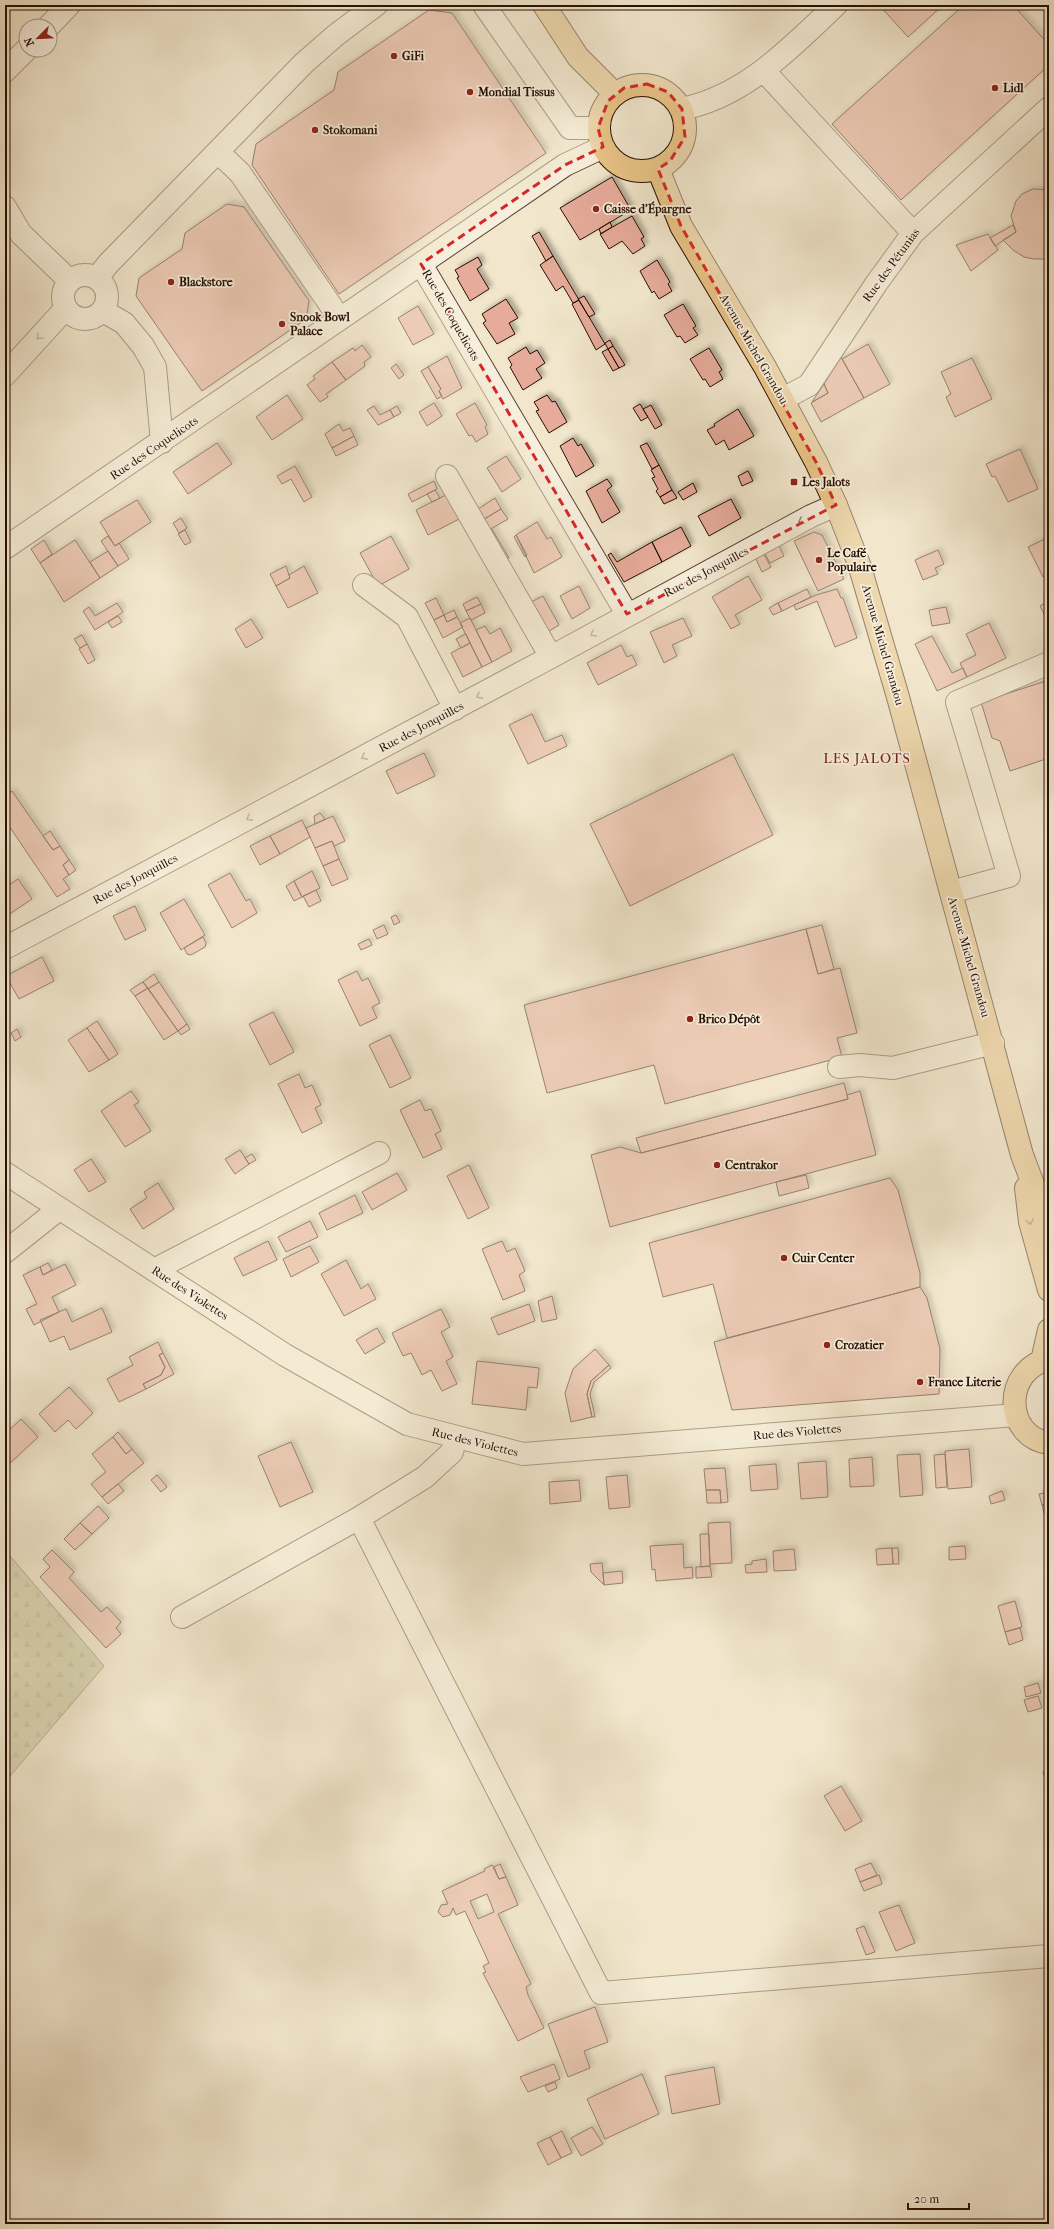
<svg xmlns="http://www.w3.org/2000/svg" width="1054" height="2229" font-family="'IM FELL French Canon',serif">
<defs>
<pattern id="forest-firs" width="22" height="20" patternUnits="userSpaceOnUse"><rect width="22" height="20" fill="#c0c494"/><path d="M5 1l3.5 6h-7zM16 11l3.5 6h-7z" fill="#a5a77e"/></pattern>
<filter id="shadow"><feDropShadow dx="3.5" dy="-3.5" stdDeviation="2" flood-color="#0004"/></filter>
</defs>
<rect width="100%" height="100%" fill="#f2e7cd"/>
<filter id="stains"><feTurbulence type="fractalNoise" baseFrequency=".005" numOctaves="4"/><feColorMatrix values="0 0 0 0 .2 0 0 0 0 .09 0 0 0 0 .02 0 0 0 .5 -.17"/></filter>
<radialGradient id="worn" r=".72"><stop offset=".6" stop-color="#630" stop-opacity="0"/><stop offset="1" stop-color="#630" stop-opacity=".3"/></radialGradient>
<path fill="url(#forest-firs)" stroke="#736a4a" d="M5,1550l99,116 -99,116z"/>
<path fill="#e6ab9a" stroke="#260f00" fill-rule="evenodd" filter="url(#shadow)" d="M879,5h64l-35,32z
M964,5h49l36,40v20l-148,135 -69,-76z
M429,10l23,3 94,140 -207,141 -87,-129 4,-21 78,-54 4,-18z
M612,177l19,33 -51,30 -20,-32z
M1033,189l16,1v40l-4,1 4,8v19l-2,1h-13l-10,-2 -11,-7 -10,-10 13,-8 -5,-16 5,-15 6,-7z
M227,204l17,3 65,94 -3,18 -104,72 -66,-95 3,-18 43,-29 3,-16z
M632,216l12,21 -3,2 4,7 -12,8 -11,-13 -13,8 -9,-15z
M610,222l2,5 -11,7 -2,-5z
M1013,225l3,7 -21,14 -5,-8z
M539,232l14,24 -7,5 -14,-25z
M988,234l10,16 -27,21 -15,-26z
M553,256l26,44 -6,3 -10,-17 -7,5 -16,-26z
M478,257l4,8 -5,4 12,20 -19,12 -13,-23 2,-1 -4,-7z
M657,260l13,22 -2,2 4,7 -13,8 -5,-8 -2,2 -12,-22z
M584,296l11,18 -6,3 -11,-18z
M506,299l12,19 -9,5 6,11 -18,10 -14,-21 3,-2 -4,-7z
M579,300l26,44 -9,6 -24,-46z
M683,304l13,22 -3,2 5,7 -13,8 -5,-7 -3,1 -13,-22z
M418,306l16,28 -21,11 -15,-27z
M610,340l3,6 -5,3 -3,-6z
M868,344l22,40 -26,14 -22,-39z
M362,345l9,12 -7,5 1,4 -19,14 -14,-18 21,-14 2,3z
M613,346l12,19 -6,3 -11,-19z
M526,347l4,7 7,-4 8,13 -9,6 6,9 -19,12 -13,-23 2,-2 -4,-7z
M709,348l13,22 -3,2 4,7 -13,8 -5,-8 -2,1 -13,-21z
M608,349l11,19 -6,3 -11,-19z
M447,356l15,32 -19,11 -4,-8 2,-2 -13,-22z
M841,357l23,41 -43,24 -10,-19 17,-10 -4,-9z
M972,358l20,41 -37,18 -9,-20 5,-3 -10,-22z
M332,362l14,18 -20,14 2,3 -8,5 -13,-17 8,-6 -2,-3z
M396,364l8,11 -5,4 -8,-11z
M428,367l13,22 -2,2 3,5 -5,3 -16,-28z
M824,384l4,9 -16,9z
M287,395l16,24 -31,21 -16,-23z
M547,395l5,7 3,-1 12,21 -18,11 -13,-22 3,-1 -5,-8z
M434,403l8,13 -15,10 -8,-14z
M475,403l12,22 -2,2 3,7 -12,8 -4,-7 -3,1 -13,-22z
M640,404l8,13 -7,4 -8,-13z
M651,405l11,20 -7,4 -12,-20z
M374,406l6,9 10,-5 4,7 -16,8 -11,-15z
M397,406l4,7 -7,4 -4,-7z
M738,409l16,27 -25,14 -5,-10 -8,5 -9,-15 8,-4 -1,-2z
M339,424l4,7 7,-3 4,8 -22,12 -7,-14z
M354,436l4,9 -22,11 -4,-8z
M573,438l5,8 3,-2 13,22 -18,11 -16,-31z
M217,443l15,21 -44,30 -15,-22z
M647,443l12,22 -7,4 -12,-23z
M1020,449l18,40 -30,13 -13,-26 -3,1 -6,-13z
M506,456l15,23 -19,13 -15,-24z
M659,465l13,25 -12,7 -4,-6 2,-2 -6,-11 3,-1 -4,-7z
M295,466l17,31 -8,5 -13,-23 -9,5 -5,-8z
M748,471l5,10 -11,5 -4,-10z
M607,479l5,7 -5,4 13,22 -18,11 -16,-32z
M434,481l3,8 -25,13 -4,-8z
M693,483l4,9 -14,8 -5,-8z
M435,490l5,8 -8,4 -5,-8z
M672,490l5,8 -13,6 -4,-7z
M450,493l11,25 -33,17 -12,-25z
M495,498l6,11 -20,12 -6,-10z
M731,499l10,19 -32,18 -11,-20z
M137,500l14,22 -36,24 -15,-24z
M501,509l7,10 -21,12 -6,-10z
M181,518l6,10 -8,5 -6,-10z
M537,522l10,17 4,-2 11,20 -28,16 -18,-38z
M681,527l10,19 -29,16 -10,-20z
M492,529l17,29 -5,3 -17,-30z
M185,530l6,12 -6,3 -7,-11z
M814,532l8,3 22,44 -26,12 -24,-50z
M516,535l11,20 -2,2 -11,-20z
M108,536l7,10 4,-3 10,16 -11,7 -17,-25z
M391,536l18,33 -31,17 -18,-33z
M1049,537v37l-6,3 -15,-30z
M44,540l8,14 -12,9 -9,-14z
M75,540l25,38 -36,24 -24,-39z
M652,542l10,20 -38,20 -16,-27 3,-2 6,9z
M778,544l6,12 -14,7 -6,-11z
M938,550l6,14 -9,4 3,6 -15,6 -8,-20z
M108,551l10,15 -18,12 -10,-16z
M763,553l8,14 -9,5 -7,-15z
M286,566l4,12 -14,8 -6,-12z
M304,566l14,27 -30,15 -12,-22 14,-8 -1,-3z
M748,576l14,24 -27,15 5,9 -9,5 -19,-32z
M579,586l11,22 -18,11 -12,-23z
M807,589l4,8 -29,14 -4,-8z
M837,589l4,9h2l14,40 -22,9 -18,-46 -21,9 -2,-5 22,-10z
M543,596l16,29 -13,8 -17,-30z
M477,597l4,7 -15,7 -3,-7z
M436,598l8,17 -10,5 -9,-17z
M1049,601v23l-9,-18z
M117,603l6,9 -28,18 -12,-19 6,-4 6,9z
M778,603l4,8 -9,4 -4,-7z
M481,604l4,9 -14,7 -5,-9z
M946,607l4,16 -18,3 -3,-16z
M454,610l3,7 -10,5 -3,-7z
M444,615l3,7 10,-5 6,10 -20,11 -9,-18z
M118,616l4,6 -10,6 -4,-6z
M470,618l22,44 -10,5 -22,-44z
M683,618l9,18 -20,9 5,11 -13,7 -14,-31z
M251,619l12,19 -17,10 -11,-19z
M989,623l17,35 -39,19 -7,-14 16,-8 -10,-21z
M485,626l5,8 10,-6 12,23 -20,11 -16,-32z
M466,634l4,9 -9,5 -5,-9z
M82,635l5,9 -7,4 -6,-9z
M932,636l20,37 11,-5 4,9 -30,14 -22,-47z
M470,643l12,24 -19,10 -12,-24z
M87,644l8,16 -7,4 -9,-15z
M621,645l6,12 5,-2 5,10 -39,20 -11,-22z
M1049,680v78l-39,13 -10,-30 -8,-3 -11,-36z
M532,714l13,28 17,-7 5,11 -39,18 -19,-39z
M424,753l11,23 -38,18 -11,-23z
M733,754l40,81 -143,71 -40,-82z
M12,791l41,59 7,-4 9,14 -6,5 6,10 -6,4 7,10 -13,8 -52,-77v-25z
M320,813l5,6 -10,5 -1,-8z
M333,816l12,25 -11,5 -2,-5 -17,7 -9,-20z
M302,820l8,17 -30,17 -10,-18z
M50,831l10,15 -7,4 -10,-14z
M270,836l10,18 -20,11 -10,-19z
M332,841l7,18 -16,7 -8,-18z
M339,859l9,20 -16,7 -9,-20z
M69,860l7,10 -7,5 -6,-10z
M312,871l8,17 -18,9 -8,-16z
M230,873l16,28 4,-2 7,14 -25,15 -24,-43z
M18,879l14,20 -27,18v-29z
M294,881l8,16 -8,4 -8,-15z
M316,890l5,11 -12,6 -6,-11z
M184,899l21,36 -24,15 -21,-37z
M135,906l11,24 -21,10 -12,-24z
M396,915l4,7 -6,3 -3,-8z
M384,925l4,9 -11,5 -4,-9z
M822,925l12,44 -16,5 -12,-45z
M806,929l12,45 22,-6 17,65 -20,5 5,19 -177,47 -11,-39 -107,28 -23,-88z
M203,937l3,6 -1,4 -14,8 -4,-1 -3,-6z
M369,939l3,6 -11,5 -3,-6z
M42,957l12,24 -35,18 -13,-23z
M357,971l5,10 6,-3 12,25 -8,4 5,11 -17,8 -22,-46z
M154,974l5,8 -11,7 -5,-7z
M143,982l5,6 -13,8 -5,-6z
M159,982l28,42 -9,7 -30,-42z
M148,988l30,43 -14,9 -29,-44z
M273,1012l21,40 -24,13 -21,-41z
M97,1021l21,33 -9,6 -22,-32z
M187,1024l3,5 -9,6 -3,-4z
M87,1028l22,32 -20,12 -21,-32z
M17,1029l4,8 -6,4 -4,-8z
M390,1035l21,43 -21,10 -21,-43z
M299,1074l6,14 7,-3 9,20 -6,3 7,15 -20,10 -24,-49z
M844,1083l4,16 -207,54 -5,-15z
M131,1091l8,11 -5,3 17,26 -26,16 -24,-36z
M860,1091l16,64 -266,72 -19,-72 29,-8 21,6 207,-54 -1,-4z
M420,1100l5,11 6,-2 10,22 -6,3 7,15 -19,9 -23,-48z
M240,1150l9,14 -14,10 -10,-15z
M252,1154l4,6 -7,4 -4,-6z
M91,1159l15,23 -17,10 -15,-22z
M469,1165l20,43 -21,11 -21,-43z
M397,1173l10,17 -35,20 -10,-18z
M806,1175l3,13 -30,8 -3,-14z
M890,1178l8,12 22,83v14l-193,51 -14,-54 -50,13 -14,-54z
M158,1183l16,26 -31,20 -13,-20 17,-11 -3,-6z
M355,1195l8,18 -36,17 -8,-17z
M310,1221l8,16 -32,15 -8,-15z
M268,1241l9,19 -34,16 -9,-18z
M502,1241l5,11 8,-4 10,23 -6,4 6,16 -22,9 -21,-51z
M310,1246l9,16 -28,15 -8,-18z
M346,1260l15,29 7,-5 8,15 -32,17 -23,-42z
M48,1263l4,7 -9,5 -3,-8z
M65,1264l11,21 -24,12 7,15 -25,13 -8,-16 11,-5 -14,-29 17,-8 3,8z
M920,1287l7,11 13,51 -1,45 -207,16 -18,-68z
M552,1296l5,23 -15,3 -4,-21z
M529,1304l6,17 -37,14 -7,-17z
M102,1308l10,24 -42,18 -6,-14 -14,6 -10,-22 26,-11 6,13z
M441,1309l9,18 -9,5 12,25 -7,4 11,23 -15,7 -11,-21 -9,5 -11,-22 -8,3 -11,-23z
M377,1328l8,14 -20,12 -9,-14z
M158,1342l5,11 -4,2 6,12 -4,8 -18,9 3,5 -27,13 -12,-23 26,-14 -4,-8z
M595,1349l14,16 -18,16 -4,13 5,23 -21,5 -6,-29 8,-24z
M163,1353l11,21 -28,15 -3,-5 18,-9 4,-8 -6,-12z
M477,1361l62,7 -2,20 -9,-1 -2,23 -54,-6z
M609,1365l2,3 -17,14 -4,12 5,23h-3l-5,-23 4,-13z
M69,1387l24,26 -17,16 -8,-9 -13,12 -16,-18z
M21,1419l17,18 -31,29 -2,-2v-30z
M118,1432l14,17 -6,5 -13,-17z
M113,1437l13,17 6,-5 12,14 -42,34 -11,-13 15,-12 -14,-18z
M291,1442l22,50 -33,15 -22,-51z
M969,1449l3,38 -24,2 -3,-38z
M920,1454l3,41 -23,2 -3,-42z
M945,1454l2,33 -11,1 -2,-33z
M872,1457l2,29 -24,1 -1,-28z
M826,1461l2,36 -27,2 -3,-36z
M776,1464l2,25 -27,2 -2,-25z
M725,1468l3,34 -7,1 -1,-13h-14l-2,-21z
M157,1475l10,12 -6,5 -10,-12z
M627,1475l3,32 -21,2 -3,-32z
M579,1480l2,21 -31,3 -1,-22z
M118,1484l6,7 -16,13 -6,-7z
M706,1490h14l1,13h-14z
M1002,1491l3,9 -14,4 -2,-8z
M1049,1492v11l-7,2 -3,-11z
M1049,1503v26l-1,1 -6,-25z
M98,1506l11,12 -17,16 -12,-11z
M730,1522l2,41 -22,1 -2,-41z
M80,1523l12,11 -17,16 -11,-11z
M700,1534h9l1,32 -9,1z
M683,1544l1,24 8,-1 1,11 -37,3 -1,-12 -3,1 -2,-24z
M965,1546l1,13 -17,1v-13z
M892,1548h6l1,16h-6z
M892,1548l1,16 -16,1 -1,-16z
M794,1549l2,21 -22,1 -1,-20z
M52,1550l22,22 -5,6 32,34 6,-5 14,15 -5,6 5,6 -15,14 -66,-71 10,-10 -7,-8z
M766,1559l1,13 -21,1 -1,-8 7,-1v-3z
M602,1563l1,10 1,12 -13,-13 -1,-8z
M710,1566l2,11 -16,1v-11z
M622,1571l1,12 -19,2 -1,-12z
M1015,1601l7,26 -17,5 -7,-26z
M1020,1628l3,12 -14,5 -4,-13z
M1038,1683l3,10 -15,4 -2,-10z
M1038,1696l4,12 -14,4 -4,-12z
M1049,1770v24l-6,-22z
M841,1786l21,35 -17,10 -21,-35z
M871,1863l6,12 -17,7 -5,-13z
M500,1864l6,13 -7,2 -5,-12z
M492,1865l7,14 7,-2 12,28 -20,9 33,70 -5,3 2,8 16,33 -26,13 -35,-68 3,-1 -3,-6 6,-3 -24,-52 -9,4 -3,-7 -3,7 -7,2 -5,-5 3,-7 7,-1 -6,-13 43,-20 -1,-2zM487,1894l7,18 -16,7 -8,-18z
M879,1875l3,9 -18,7 -4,-9z
M899,1905l16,38 -19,8 -17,-39z
M864,1926l11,26 -9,3 -10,-26z
M595,2007l13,35 -24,9 6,17 -22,9 -20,-53z
M554,2064l6,15 -32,13 -8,-15z
M714,2067l6,37 -48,10 -7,-38z
M642,2074l17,40 -54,25 -18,-40z
M555,2082l2,6 -9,4 -3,-6z
M592,2127l11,17 -22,12 -10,-18z
M562,2131l10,22 -11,5 -11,-21z
M550,2137l11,21 -13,7 -11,-22z"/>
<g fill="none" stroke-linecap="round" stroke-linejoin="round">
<g stroke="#594533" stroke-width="24">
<path id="minor" d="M484,5l86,123h28
M49,26l20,-21
M5,71l21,-21
M764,71l149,162
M682,109c64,-13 108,-61 154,-104
M218,152l22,21 100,146
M5,207l16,27 49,47
M421,264l206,350
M63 297a22 22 0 1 1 44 0a22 22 0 1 1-44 0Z
M97,278l11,-14 196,-201 32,-28 40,-30
M103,311l21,12 19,23 12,21 7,75
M5,375l61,-67
M783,399l26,-14 67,-101 37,-51 136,-125
M447,476l104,181
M5,548l560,-383 38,-18
M364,585l43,32 48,92
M951,892l58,-16 -52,-174 92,-39
M5,948l546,-291 260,-141 25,-11
M839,1067l21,-2 33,3 100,-25
M5,1173l280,182 122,69 116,30 493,-39
M5,1252l54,-43
M154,1270l225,-117
M456,1437l-4,15 -27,25 -66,41 242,475 448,-37
M182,1617l177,-99"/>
</g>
<g stroke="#260f00" stroke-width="24">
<path id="major" d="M544,5l34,52 37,37
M599 128a43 43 0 1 1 86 0a43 43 0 1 1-86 0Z
M658,169l23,57 84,141 51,95 20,43 23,59 39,133 124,458 27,71
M1026,1188l4,34 19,68
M1049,1359c-47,11 -45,78 0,84
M1042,1361l7,-31"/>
</g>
<use href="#minor" stroke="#f7efde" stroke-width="22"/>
<use href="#major" stroke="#e9c486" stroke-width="22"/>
</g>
<defs><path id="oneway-chevron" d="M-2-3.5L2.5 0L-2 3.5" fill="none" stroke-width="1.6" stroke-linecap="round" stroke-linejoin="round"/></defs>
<g stroke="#998a7a">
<use href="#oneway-chevron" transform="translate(39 337) rotate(133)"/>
<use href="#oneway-chevron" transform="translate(801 521) rotate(152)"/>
<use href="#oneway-chevron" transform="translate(649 602) rotate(152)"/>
<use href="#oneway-chevron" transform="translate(593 634) rotate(150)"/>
<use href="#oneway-chevron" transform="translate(479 696) rotate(152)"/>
<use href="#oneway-chevron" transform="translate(364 757) rotate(152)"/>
<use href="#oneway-chevron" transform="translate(249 818) rotate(152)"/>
</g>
<use stroke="#91734a" href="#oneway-chevron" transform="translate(1030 1222) rotate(79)"/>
<path d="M0 0H1054V2229H0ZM647,84l21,8 14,17 3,28 -15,24 -12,8 23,57 135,236 20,43 -209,109 -206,-350 144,-99 38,-18 -5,-19 10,-27 16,-13z" fill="#f2e7cd" fill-opacity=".55" fill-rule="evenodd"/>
<path fill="none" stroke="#d62828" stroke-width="3" stroke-dasharray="8 5" stroke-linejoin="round" d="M647,84l21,8 14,17 3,28 -15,24 -12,8 23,57 135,236 20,43 -209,109 -206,-350 144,-99 38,-18 -5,-19 10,-27 16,-13z"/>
<g fill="#8f2418" stroke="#f7efde" stroke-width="1.5">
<circle cx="394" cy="56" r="4"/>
<circle cx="995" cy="88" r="4"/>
<circle cx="470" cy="92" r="4"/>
<circle cx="315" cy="130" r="4"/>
<circle cx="596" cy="209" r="4"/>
<circle cx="171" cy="282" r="4"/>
<circle cx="282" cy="324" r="4"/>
<rect x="790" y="478" width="8" height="8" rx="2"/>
<circle cx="819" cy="560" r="4"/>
<circle cx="690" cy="1019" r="4"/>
<circle cx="717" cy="1165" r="4"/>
<circle cx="784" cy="1258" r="4"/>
<circle cx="827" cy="1345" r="4"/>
<circle cx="920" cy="1382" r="4"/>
</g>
<g text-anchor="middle" stroke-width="3.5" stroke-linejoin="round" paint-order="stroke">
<g font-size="12" font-weight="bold" fill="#260f00" stroke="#f7efde" text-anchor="start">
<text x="402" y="60">GiFi</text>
<text x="1003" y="92">Lidl</text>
<text x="478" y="96">Mondial Tissus</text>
<text x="323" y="134">Stokomani</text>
<text x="604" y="213">Caisse d'Épargne</text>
<text x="179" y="286">Blackstore</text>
<text x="290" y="321">Snook Bowl<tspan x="290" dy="14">Palace</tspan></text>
<text x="802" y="486">Les Jalots</text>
<text x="827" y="557">Le Café<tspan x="827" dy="14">Populaire</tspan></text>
<text x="698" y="1023">Brico Dépôt</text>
<text x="725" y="1169">Centrakor</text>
<text x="792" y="1262">Cuir Center</text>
<text x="835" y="1349">Crozatier</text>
<text x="928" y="1386">France Literie</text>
</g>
<g font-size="12" fill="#260f00" stroke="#f7efde">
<text transform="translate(891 265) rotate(-54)" y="4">Rue des Pétunias</text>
<text transform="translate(451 315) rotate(60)" y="4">Rue des Coquelicots</text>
<text transform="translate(754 349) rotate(60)" y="4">Avenue Michel Grandou</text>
<text transform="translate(154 448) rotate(-34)" y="4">Rue des Coquelicots</text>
<text transform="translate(706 572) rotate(-28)" y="4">Rue des Jonquilles</text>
<text transform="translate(883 645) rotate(74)" y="4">Avenue Michel Grandou</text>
<text transform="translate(421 727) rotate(-28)" y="4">Rue des Jonquilles</text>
<text transform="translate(135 879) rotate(-28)" y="4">Rue des Jonquilles</text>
<text transform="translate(969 957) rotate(74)" y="4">Avenue Michel Grandou</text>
<text transform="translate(190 1293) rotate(33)" y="4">Rue des Violettes</text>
<text transform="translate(797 1432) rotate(-5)" y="4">Rue des Violettes</text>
<text transform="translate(475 1442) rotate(14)" y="4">Rue des Violettes</text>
</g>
<g font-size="14" letter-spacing="1" fill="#7a1f14" stroke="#f7efde">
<text x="867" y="763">LES JALOTS</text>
</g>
</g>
<rect width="1054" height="2229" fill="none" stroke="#f2e7cd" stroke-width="20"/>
<rect x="6" y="6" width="1042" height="2217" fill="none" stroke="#260f00" stroke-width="2"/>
<rect x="10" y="10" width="1034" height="2209" fill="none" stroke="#260f00"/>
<g transform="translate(38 38) rotate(246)"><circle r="19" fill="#f7efde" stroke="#a39585"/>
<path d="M0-3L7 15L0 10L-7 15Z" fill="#8f2418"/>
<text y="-6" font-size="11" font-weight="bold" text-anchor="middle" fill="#260f00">N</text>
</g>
<path d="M908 2203v6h61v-6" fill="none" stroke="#260f00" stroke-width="2"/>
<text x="914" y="2203" font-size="12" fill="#260f00" stroke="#f7efde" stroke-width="3" paint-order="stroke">20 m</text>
<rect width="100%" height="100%" filter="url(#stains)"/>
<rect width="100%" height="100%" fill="url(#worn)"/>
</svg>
